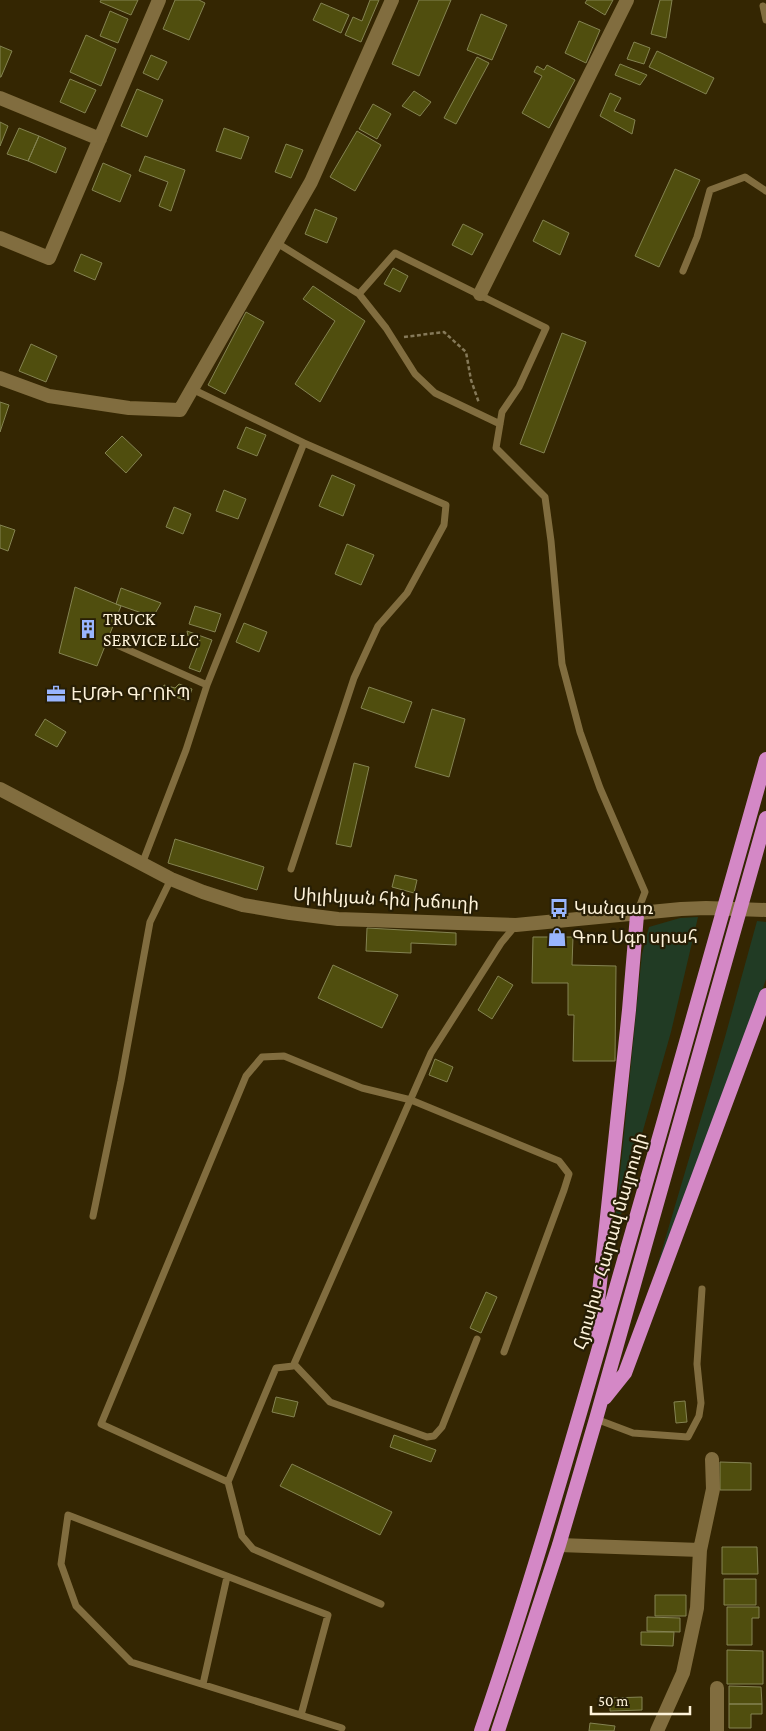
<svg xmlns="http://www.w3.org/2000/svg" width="766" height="1731" font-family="'Crimson Pro','Noto Sans Armenian',serif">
<rect width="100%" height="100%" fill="#342602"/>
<path fill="#213b24" d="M698,917l-27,115 -35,123 -25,100h-2l8,-51 25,-250 7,-27 31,-9z
M757,921l9,1v57l-18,53 -97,255 74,-250z"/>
<path fill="#504e0e" stroke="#848352" d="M101,0h37l-7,15 -31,-13z
M175,0h24l6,3 -16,37 -26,-11z
M370,0h9l-18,42 -16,-7 8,-18 9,4z
M419,0h32l-32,76 -27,-12z
M587,0h26l-8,15 -20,-12z
M660,0h12l-6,38 -15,-4z
M321,3l28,12 -8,18 -28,-13z
M110,11l18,8 -10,24 -18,-7z
M481,14l26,11 -15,35 -25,-10z
M579,21l21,9 -14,33 -21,-10z
M86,35l30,14 -15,37 -31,-14z
M634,42l16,6 -6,16 -17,-5z
M0,46l12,5 -11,26h-1z
M657,51l57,27 -8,16 -57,-27z
M151,55l16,7 -9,18 -15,-7z
M477,57l12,6 -33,61 -12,-6z
M620,64l27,11 -7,10 -25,-10z
M547,65l28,15 -26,48 -27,-15 20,-37 -8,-4 3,-6 7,4z
M70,79l26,11 -11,23 -25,-11z
M137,89l26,11 -16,37 -26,-11z
M414,91l17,11 -11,14 -18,-10z
M610,93l11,5 -7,13 21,9 -3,14 -32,-18z
M373,104l18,10 -14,25 -18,-10z
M0,122l8,4 -8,20z
M19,128l20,8 -11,25 -21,-7z
M224,128l25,9 -8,22 -25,-8z
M357,131l24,14 -26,46 -25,-14z
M39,136l27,12 -10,25 -28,-12z
M286,144l17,6 -12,28 -16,-6z
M145,156l40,14 -14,41 -12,-5 9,-24 -29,-11z
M103,163l28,12 -11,27 -28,-12z
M675,169l25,11 -41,87 -24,-11z
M315,209l22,9 -10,25 -22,-9z
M543,220l26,13 -9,22 -27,-14z
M463,224l20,10 -11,21 -20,-10z
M81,254l21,9 -7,17 -21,-9z
M393,268l15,8 -8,16 -16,-8z
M313,286l52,35 -45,81 -25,-18 40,-63 -32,-22z
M246,312l18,10 -39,72 -17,-9z
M562,333l24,9 -42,111 -24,-9z
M31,344l26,12 -11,26 -27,-11z
M0,402l9,3 -9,27z
M246,427l20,8 -9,21 -20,-8z
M122,436l20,19 -16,18 -21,-20z
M332,475l23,10 -12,31 -24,-10z
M224,490l22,9 -8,20 -22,-8z
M174,507l17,7 -8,20 -17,-7z
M0,525l15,5 -7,21 -8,-3z
M347,544l27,11 -13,30 -26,-11z
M75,587l46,19 -24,60 -38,-13z
M121,588l40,15 -8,14 -37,-13z
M195,606l26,8 -6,18 -26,-8z
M244,623l23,9 -8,20 -23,-10z
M187,631l25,9 -12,32 -11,-4 11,-28 -12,-4z
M179,684l13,5 -4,12 -26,-8 2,-8 11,3z
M369,687l43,15 -8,21 -43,-15z
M432,709l33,10 -16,58 -34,-10z
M45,719l21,13 -9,15 -22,-12z
M354,763l15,4 -18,80 -15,-3z
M175,839l89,28 -7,23 -89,-27z
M395,875l22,5 -3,13 -22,-6z
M367,928l89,5v12l-45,-2v10l-45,-2z
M533,937h40l-1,28 44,1 -1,95h-42l1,-46h-6v-32h-36z
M333,965l65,30 -16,33 -64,-30z
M498,976l15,9 -21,34 -14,-9z
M435,1059l18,8 -6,15 -18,-7z
M486,1292l11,5 -16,36 -11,-5z
M276,1397l22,5 -4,15 -22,-5z
M685,1401l2,21 -11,1 -2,-21z
M394,1435l42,15 -5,12 -41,-15z
M720,1462l31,1v27h-31z
M292,1464l100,48 -12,23 -100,-49z
M722,1547h35l1,27h-36z
M724,1579h32v26h-32z
M655,1595h31v21h-31z
M727,1607h32v11h-7v27h-25z
M647,1617l33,1v14l-33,-1z
M641,1632h33l-1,14 -32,-1z
M727,1650l36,1v33h-36z
M729,1686l32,1 1,17h-33z
M642,1697v13l-32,1v-13z
M729,1704h33v10h-11v14h-22z
M590,1723l25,3 -1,5h-25z"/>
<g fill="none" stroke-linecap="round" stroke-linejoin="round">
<path stroke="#857959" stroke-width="2.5" stroke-dasharray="4 2.5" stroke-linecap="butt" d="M404,337l40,-5 22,20 5,28 8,23"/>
<path stroke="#816d3f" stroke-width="7" d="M763,6l3,14
M277,243l82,51 36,-41 151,75 -27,59 -17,25 -6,36 49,49 6,44 11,123 18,68 20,56 45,104 -8,21
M683,271l14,-34 13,-47 35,-13 21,14
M359,294l27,34 29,46 20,19 65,31
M192,389l112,54 142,62 -2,20 -37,68 -29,33 -24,52 -63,191
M115,644l92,41
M142,864l44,-114 21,-65 97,-242
M93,1216l28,-135 29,-159 21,-43
M504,1352l60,-162 5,-16 -10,-13 -148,-61 -49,-12 -78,-32 -22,1 -16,19 -145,348 127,58 48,-114 17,-2 1,-2 137,-311 70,-110 15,-18
M294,1364l36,38 97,35 7,-1 8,-9 35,-88
M596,1419l37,14 55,4 11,-21 2,-13 -4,-39 5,-75
M228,1482l14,54 11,13 128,55
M203,1684l24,-107
M301,1715l27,-100 -260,-100 -7,49 15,42 55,56 211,66"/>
<path stroke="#816d3f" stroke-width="14" d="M0,98l100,41
M0,238l49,20 110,-258
M480,294l147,-294
M0,378l49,18 80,12 51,2 131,-228 81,-182
M559,1545l141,5
M717,1688v43
M657,1731l26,-58 14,-65 3,-58 13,-61 -1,-30"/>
<path stroke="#816d3f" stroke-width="14" d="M0,789l171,90 32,13 40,13 47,8 48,6 178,6 165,-16 25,-1 60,2"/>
<path stroke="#d488c6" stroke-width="14" d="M598,1337l-1,-26 32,-301 8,-95
M605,1398l20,-25 141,-378
M481,1731c43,-125 80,-252 117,-380 57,-197 112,-395 168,-592
M498,1731l61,-186 37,-126 170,-601"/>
</g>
<defs>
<g id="building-bare" transform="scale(1.5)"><path d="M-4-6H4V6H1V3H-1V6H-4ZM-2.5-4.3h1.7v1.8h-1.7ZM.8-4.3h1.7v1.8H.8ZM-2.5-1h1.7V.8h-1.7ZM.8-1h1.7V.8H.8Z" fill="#99b5fd" stroke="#271e05" stroke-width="2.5" paint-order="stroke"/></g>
<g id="office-bare" transform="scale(1.5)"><path d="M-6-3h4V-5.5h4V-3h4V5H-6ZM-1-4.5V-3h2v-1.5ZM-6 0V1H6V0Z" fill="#99b5fd" stroke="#271e05" stroke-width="2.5" paint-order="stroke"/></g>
<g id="bus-bare" transform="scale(1.5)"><path d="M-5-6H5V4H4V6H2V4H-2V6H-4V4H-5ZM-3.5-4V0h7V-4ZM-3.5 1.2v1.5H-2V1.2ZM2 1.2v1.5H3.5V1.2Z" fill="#99b5fd" stroke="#271e05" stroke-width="2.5" paint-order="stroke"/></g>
<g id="shop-bare" transform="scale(1.5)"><path d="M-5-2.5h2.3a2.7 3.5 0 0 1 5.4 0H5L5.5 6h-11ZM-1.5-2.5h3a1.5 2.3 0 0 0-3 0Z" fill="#99b5fd" stroke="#271e05" stroke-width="2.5" paint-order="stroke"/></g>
</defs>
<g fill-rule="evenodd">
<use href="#building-bare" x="88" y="629"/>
<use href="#office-bare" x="56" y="694"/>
<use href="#bus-bare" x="559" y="908"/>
<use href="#shop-bare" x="557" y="937"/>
</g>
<g text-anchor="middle" stroke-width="4.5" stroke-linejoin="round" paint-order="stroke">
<g font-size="18" fill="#fef3da" stroke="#271e05" text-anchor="start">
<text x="103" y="625">TRUCK<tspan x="103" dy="21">SERVICE LLC</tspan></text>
<text x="71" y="700">ԷՄԹԻ ԳՐՈՒՊ</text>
<text x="574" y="914">Կանգառ</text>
<text x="572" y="943">Գոռ Սգո սրահ</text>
</g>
<g font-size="18" fill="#fef3da" stroke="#271e05">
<text transform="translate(386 899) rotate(3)" y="6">Սիլիկյան հին խճուղի</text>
<text transform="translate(610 1241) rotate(-74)" y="6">Հյուսիս - Հարավ մայրուղի</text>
</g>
</g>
<path d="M591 1706v8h99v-8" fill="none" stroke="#fef3da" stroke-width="2.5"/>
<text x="598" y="1706" font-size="15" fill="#fef3da" stroke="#271e05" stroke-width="4" paint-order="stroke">50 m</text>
</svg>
